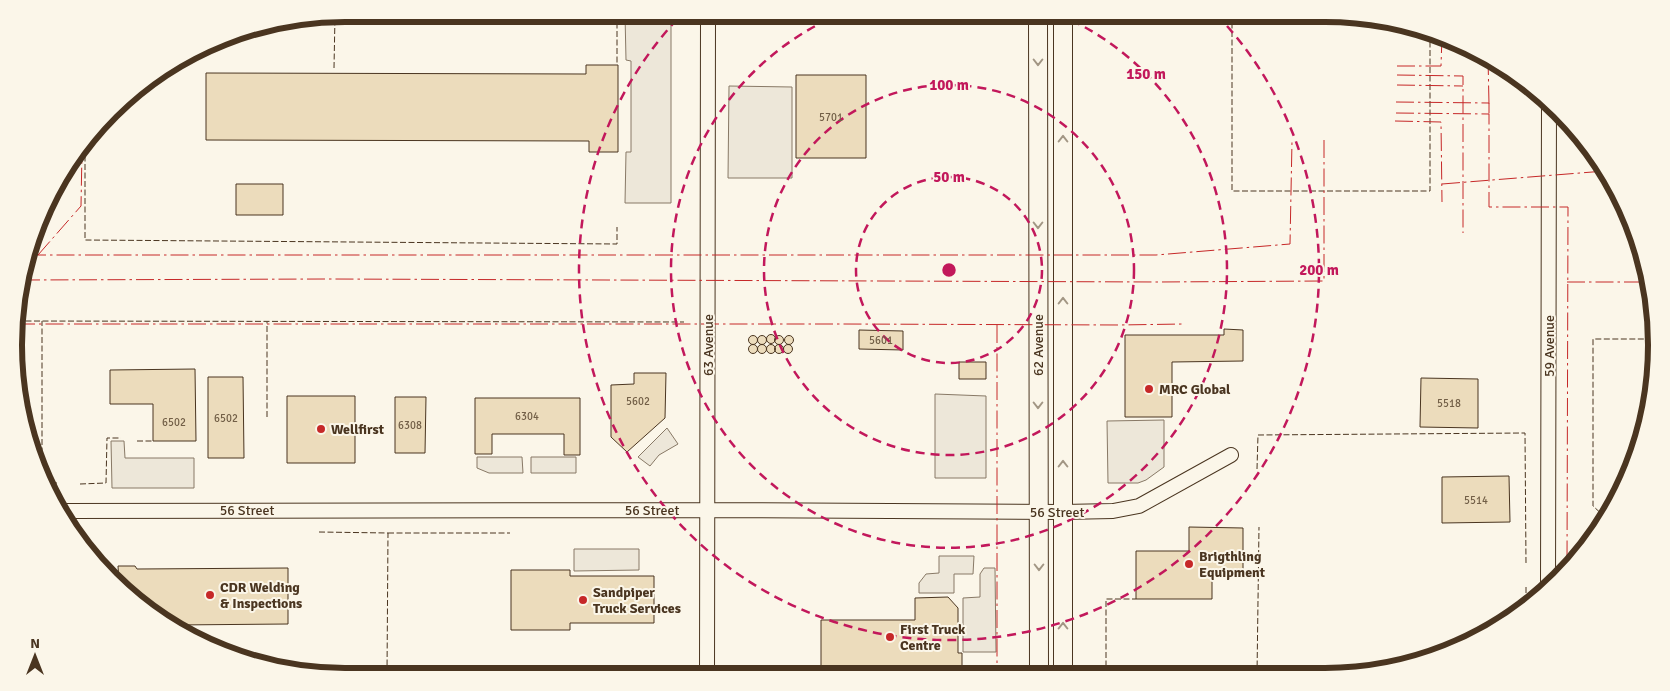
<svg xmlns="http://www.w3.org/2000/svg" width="1670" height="691" font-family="Signika,sans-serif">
<rect width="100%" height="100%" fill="#fbf6e9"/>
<path fill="#ede7d9" stroke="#887966" d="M625,14h46v189h-46l1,-51h5v-91l-5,-1z
M730,14h35v8h-35z
M729,86l63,1v91h-64z
M935,394l51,2v82h-51z
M1164,420v47l-18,13 -8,3h-30l-1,-62z
M667,428l11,16 -19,11 -9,11 -12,-9z
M111,441h13l1,17h69v30h-82z
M477,457h45l1,16h-34l-12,-5z
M531,457h45v16h-45z
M574,549h65v21l-65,1z
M939,556h35l-1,18h-19v19h-35v-10l7,-9 13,-1z
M984,568h11l1,84h-33v-54l17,-1v-23z"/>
<path fill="#ecdcbc" stroke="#4a3520" d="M769,14h56v10h-56z
M586,65h32v87h-29v-11l-383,-1v-67l380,1z
M796,75h70v83h-70z
M236,184h47v31h-47z
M1224,329l19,1v31l-71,1v55h-47v-82h99z
M859,330l44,1v19l-44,-1z
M766.5 339a4.5 4.5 0 1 1 9 0a4.5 4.5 0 1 1-9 0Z
M748.5 340a4.5 4.5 0 1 1 9 0a4.5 4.5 0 1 1-9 0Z
M784.5 340a4.5 4.5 0 1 1 9 0a4.5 4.5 0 1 1-9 0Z
M774.5 340a4.5 4.5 0 1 1 9 0a4.5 4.5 0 1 1-9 0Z
M757.5 340a4.5 4.5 0 1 1 9 0a4.5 4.5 0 1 1-9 0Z
M783.5 349a4.5 4.5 0 1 1 9 0a4.5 4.5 0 1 1-9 0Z
M766.5 349a4.5 4.5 0 1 1 9 0a4.5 4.5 0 1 1-9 0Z
M774.5 349a4.5 4.5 0 1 1 9 0a4.5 4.5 0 1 1-9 0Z
M748.5 349a4.5 4.5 0 1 1 9 0a4.5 4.5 0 1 1-9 0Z
M757.5 349a4.5 4.5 0 1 1 9 0a4.5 4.5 0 1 1-9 0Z
M959,362h27v17h-27z
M195,369l1,72h-43v-37h-43v-34z
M634,373h32l-1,45 -38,34 -16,-15v-52l23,-1z
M208,377h35l1,81h-36z
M1421,378l57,1v49l-58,-1z
M287,396h68v67h-68z
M395,397h31l-1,56h-30z
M475,398h105v57h-16v-21h-72v20h-17z
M1509,476l1,46 -68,1v-46z
M1189,527l54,1v49h-31v22h-76v-48h53z
M118,566h17l2,3 151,-1v56l-114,1 -30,-16 -25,-27z
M511,570h59v6h84v47h-84v7h-59z
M948,597l10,11v45h4v13h-4l-1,10h-136v-56h94v-22z"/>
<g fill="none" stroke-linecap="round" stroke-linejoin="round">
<g stroke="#4a3520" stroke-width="16">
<path id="minor" d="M59,511l650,-1 354,2 50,-1 26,-5 92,-51
M1548,589l1,-487
M707,676l1,-662"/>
</g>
<g stroke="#4a3520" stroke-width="20">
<path id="major" d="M1038,14l1,661
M1063,675v-661"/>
</g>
<use href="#minor" stroke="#fbf6e9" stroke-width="14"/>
<use href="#major" stroke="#fbf6e9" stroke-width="18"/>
<path stroke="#4a3520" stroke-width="1" stroke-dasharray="6 2.5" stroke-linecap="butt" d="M617,14v51
M1232,14v177h198v-160
M334,68l1,-52
M85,147v93l532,4v-17
M17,321l667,1
M267,417v-95
M137,441h16
M1257,469l1,-34 267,-2 1,131
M42,479v-158
M45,483h12
M80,484l26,-1 1,-45h14
M1606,518l-13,-12v-167h62
M319,532l69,1 -1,141h-60
M388,533h122
M1526,587v19
M1257,674l115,-1
M1106,675v-76h30
M1257,675l2,-148
M387,677v-3h254"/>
<path stroke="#c62828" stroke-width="1" stroke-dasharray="18 4 2.5 4" stroke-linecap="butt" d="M1488,57l1,47
M1397,66h44l1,-30
M1397,75l66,1v157
M1397,85l66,1
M1396,102l93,1v11
M1396,113l93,1v93h79l-1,360
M1395,121l46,1 1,80
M1442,184l163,-13
M28,255h1128l134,-11 2,-103
M38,255l43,-49 1,-55
M22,280l307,-1 828,3 167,-1v-143
M1567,282h82
M17,324h826l276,1 64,-1
M997,325v350"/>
</g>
<defs><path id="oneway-chevron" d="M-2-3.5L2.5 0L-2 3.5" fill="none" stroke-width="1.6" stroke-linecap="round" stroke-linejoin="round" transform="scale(1.25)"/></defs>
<g stroke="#a29684">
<use href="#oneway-chevron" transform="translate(1038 62) rotate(90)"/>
<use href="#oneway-chevron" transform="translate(1063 139) rotate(-90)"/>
<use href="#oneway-chevron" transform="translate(1038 225) rotate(90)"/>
<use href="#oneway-chevron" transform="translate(1063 301) rotate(-90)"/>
<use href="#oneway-chevron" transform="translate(1038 405) rotate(90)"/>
<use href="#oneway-chevron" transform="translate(1063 464) rotate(-90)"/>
<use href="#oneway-chevron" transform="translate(1039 567) rotate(90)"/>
<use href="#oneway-chevron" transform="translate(1063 626) rotate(-90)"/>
</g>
<g fill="none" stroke="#c2185b" stroke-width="2.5" stroke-dasharray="9 6">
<circle cx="949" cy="270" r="93"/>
<circle cx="949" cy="270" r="185"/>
<path d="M1058 14A278 278 0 1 1 840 14"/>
<path d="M1217 15A370 370 0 1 1 681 15"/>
</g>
<g fill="#c62828" stroke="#fbf6e9" stroke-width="2">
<circle cx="1149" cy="389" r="5"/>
<circle cx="321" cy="429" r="5"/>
<circle cx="1189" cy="564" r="5"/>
<circle cx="210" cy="595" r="5"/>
<circle cx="583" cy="600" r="5"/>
<circle cx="890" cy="637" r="5"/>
</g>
<g text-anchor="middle" stroke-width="4" stroke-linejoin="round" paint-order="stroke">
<g font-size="11" fill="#725f47">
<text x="831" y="121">5701</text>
<text x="881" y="344">5601</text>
<text x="638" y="405">5602</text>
<text x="1449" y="407">5518</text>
<text x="527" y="420">6304</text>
<text x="226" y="422">6502</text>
<text x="174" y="426">6502</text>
<text x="410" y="429">6308</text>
<text x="1476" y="504">5514</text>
</g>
<g font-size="14" fill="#4a3520" stroke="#fbf6e9">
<text transform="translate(708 345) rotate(-90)" y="5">63 Avenue</text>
<text transform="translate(1038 345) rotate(-90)" y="5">62 Avenue</text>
<text transform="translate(1549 346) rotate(-90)" y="5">59 Avenue</text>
<text x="247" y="515">56 Street</text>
<text x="652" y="515">56 Street</text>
<text x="1057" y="517">56 Street</text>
</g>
<g font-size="14" font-weight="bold" fill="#4a3520" stroke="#fbf6e9" text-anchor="start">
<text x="1159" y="394">MRC Global</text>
<text x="331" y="434">Wellfirst</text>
<text x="1199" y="561">Brigthling<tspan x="1199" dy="16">Equipment</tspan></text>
<text x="220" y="592">CDR Welding<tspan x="220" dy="16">&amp; Inspections</tspan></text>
<text x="593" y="597">Sandpiper<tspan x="593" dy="16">Truck Services</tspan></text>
<text x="900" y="634">First Truck<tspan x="900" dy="16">Centre</tspan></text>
</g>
</g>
<path d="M0 0H1670V691H0ZM345 22H1325A323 323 0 0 1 1648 345V345A323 323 0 0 1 1325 668H345A323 323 0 0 1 22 345V345A323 323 0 0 1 345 22Z" fill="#fbf6e9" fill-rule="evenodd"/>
<path fill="none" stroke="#4a3520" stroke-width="6" d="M345 22H1325A323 323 0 0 1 1648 345V345A323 323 0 0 1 1325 668H345A323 323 0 0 1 22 345V345A323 323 0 0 1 345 22Z"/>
<circle cx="949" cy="270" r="8" fill="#c2185b" stroke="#fbf6e9" stroke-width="2.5"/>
<g font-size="15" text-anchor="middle" font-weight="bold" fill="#c2185b" stroke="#fbf6e9" stroke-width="4" stroke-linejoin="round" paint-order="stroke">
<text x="1146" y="79">150 m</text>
<text x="949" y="90">100 m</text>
<text x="949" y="182">50 m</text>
<text x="1319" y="275">200 m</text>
</g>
<g transform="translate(35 656)" stroke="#fbf6e9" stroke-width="4" paint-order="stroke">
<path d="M0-4L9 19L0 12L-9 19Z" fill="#4a3520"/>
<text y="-8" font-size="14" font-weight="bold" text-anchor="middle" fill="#4a3520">N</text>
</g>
</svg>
